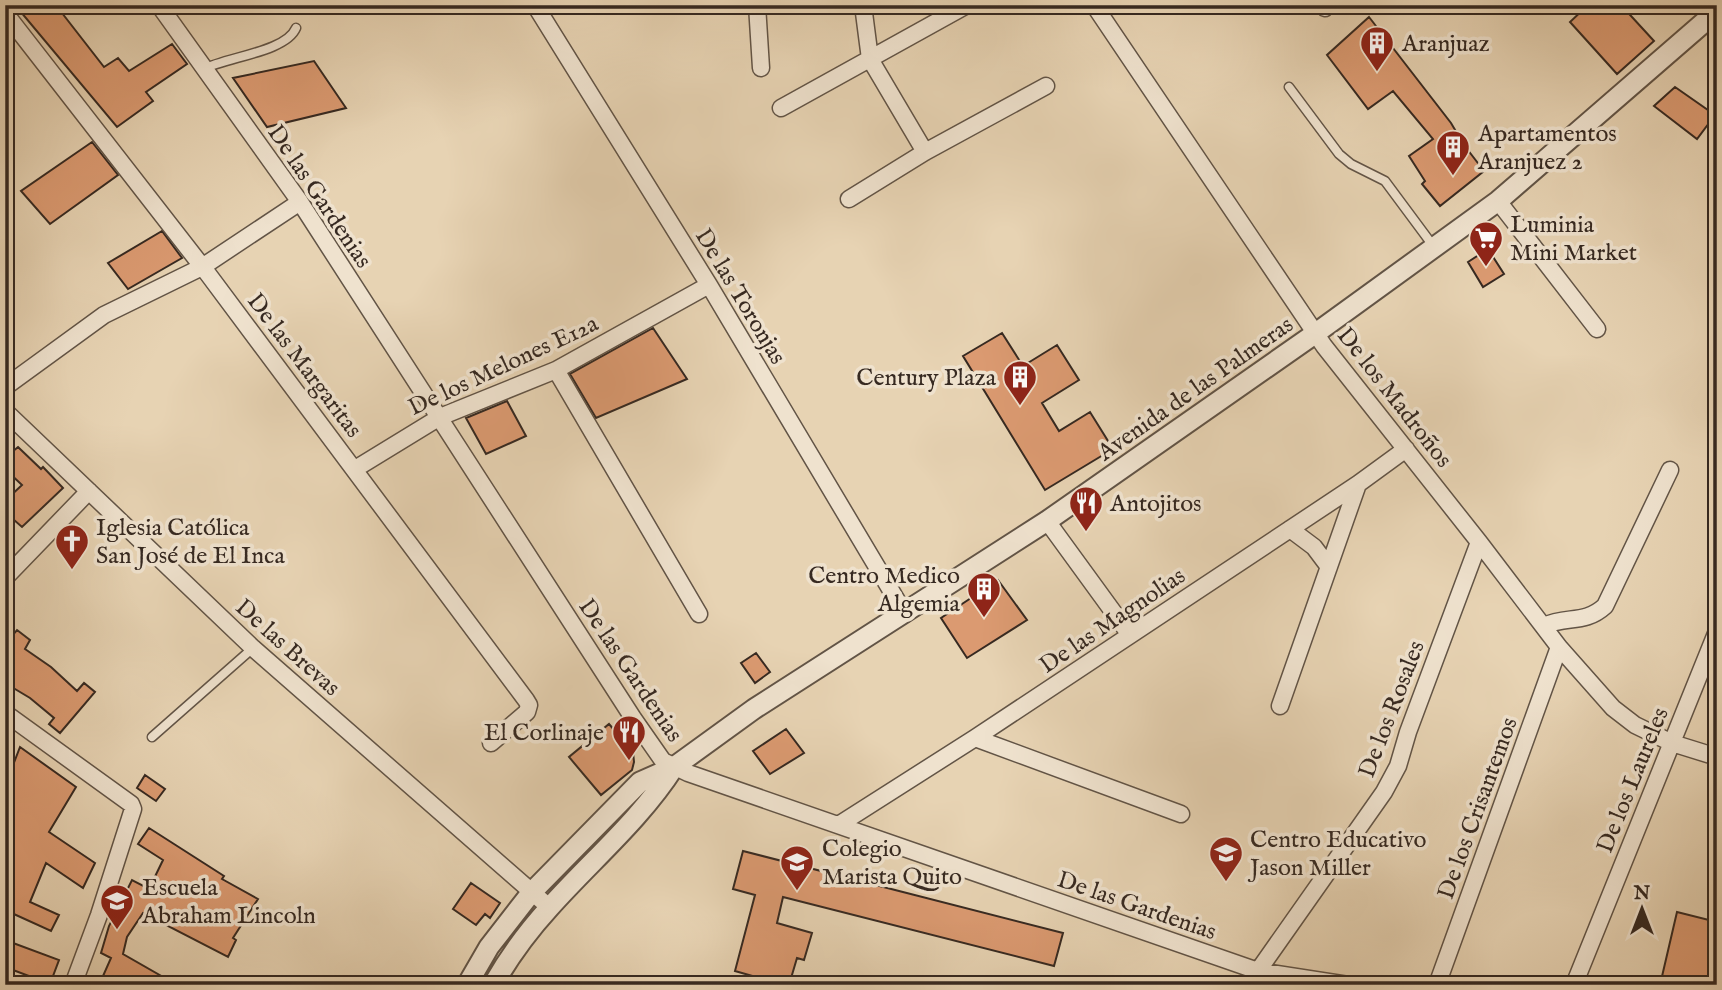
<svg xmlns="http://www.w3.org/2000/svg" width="1722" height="990" font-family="'IM FELL English',serif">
<rect width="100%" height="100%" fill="#e7d3b3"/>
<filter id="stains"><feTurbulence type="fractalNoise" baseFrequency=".00286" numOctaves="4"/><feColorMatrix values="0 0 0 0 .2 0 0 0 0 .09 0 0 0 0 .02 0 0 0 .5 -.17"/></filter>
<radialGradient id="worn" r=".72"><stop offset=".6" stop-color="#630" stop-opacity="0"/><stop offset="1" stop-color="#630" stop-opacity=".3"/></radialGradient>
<path fill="#db9a71" stroke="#362921" stroke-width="2" d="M15,5h57l-10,8 42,54 14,-9 11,13 43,-27 15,20 -41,28 7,9 -36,26z
M1588,5h33l33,36 -37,33 -47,-52z
M1369,17l82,106 13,22 20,26 -44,35 -18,-22 3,-3 -16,-25 24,-17 -40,-48 -25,18 -41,-54z
M314,61l32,47 -79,19 -34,-49z
M1675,87l40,28 -18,24 -43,-33z
M92,142l26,33 -68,49 -29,-33z
M162,231l20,27 -54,31 -20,-26z
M1488,249l16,25 -21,13 -15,-25z
M653,328l34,51 -91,39 -26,-44z
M1002,333l21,33 34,-21 22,35 -37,23 17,28 31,-19 23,37 -68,41 -82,-134z
M507,401l19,35 -40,18 -20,-36z
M18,447l23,22 2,-2 20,21 -41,39 -17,-15v-11l17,-16 -17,-16v-11z
M998,580l29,40 -60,38 -26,-40z
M17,630l13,10 -5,9 26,18 26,24 7,-8 11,9 -35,41 -11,-9 5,-6 -24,-20 -25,-15v-39z
M756,653l14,19 -15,11 -14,-20z
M609,724l24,28 1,10 -2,8 -31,25 -32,-38z
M786,729l18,24 -34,21 -17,-23z
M20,747l56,40 -27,45 46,31 -12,25 -37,-25 -16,39 29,13 -8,16 -46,-21v-124z
M145,775l20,14 -9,12 -19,-13z
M149,828l75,48 -2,3 36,20 -25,39 3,2 -8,17 -85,-44 -16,24 -4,17 54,31h-56l-18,-9 8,-18 -10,-5 8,-27 23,-46 17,9 14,-29 -25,-16z
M743,851l320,82 -9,33 -271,-69 -6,26 35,10 -8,27 -7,-2 -8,27h-28l2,-6 -28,-8 20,-76 -22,-6z
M471,883l29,20 -10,15 -5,-4 -9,11 -23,-16z
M1677,912l40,10v54l-2,9h-55z
M5,940l54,20 -9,24 -45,-17z"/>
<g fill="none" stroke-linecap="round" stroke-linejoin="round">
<g stroke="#625446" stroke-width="11">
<path id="service" d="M204,69c22,-12 82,-17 92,-41
M1289,87l50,67 12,10 34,17 49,66
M152,737l101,-89"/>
</g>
<g stroke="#625446" stroke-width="19">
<path id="minor" d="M159,5l141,197 333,516 30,43 25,12 570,198 90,14
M535,5l174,280 196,329
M757,5l4,63
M863,5l7,54 55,93
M1094,5l230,341 155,196 80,105 54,61 22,17 37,18 45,14
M1323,5l2,3
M5,13l203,261 318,426 3,5 -2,7 -36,31
M781,108l186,-103
M849,199l76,-47 121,-66
M1498,201l99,128
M556,370l143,244
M5,387l99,-72 98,-48 98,-65
M5,411l248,237 296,259
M355,469l85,-52 116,-47 153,-85
M1047,521l83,114
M1290,529l24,18 15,20
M5,578l84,-87
M1544,626c23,-11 40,-1 61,-20l65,-136
M1280,706l78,-222
M5,713l126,91 2,5 -34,106 -26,70
M975,738l206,76
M840,824l135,-86 383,-254 48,-35
M1253,985l5,-14 126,-179 14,-26 10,-34 71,-190
M1437,985l122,-338
M1574,985l143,-354"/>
</g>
<g stroke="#625446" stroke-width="23">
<path id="tertiary" d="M467,985l22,-38 42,-54 109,-111 34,-15 80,-58 293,-188 269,-188 182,-132 219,-190
M493,985c16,-28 35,-54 57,-78 42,-47 90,-87 124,-140"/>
</g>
<use href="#service" stroke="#efe2ce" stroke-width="8"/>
<use href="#minor" stroke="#efe2ce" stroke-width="16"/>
<use href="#tertiary" stroke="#efe2ce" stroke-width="19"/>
</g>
<defs>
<g id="building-pin" transform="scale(1.75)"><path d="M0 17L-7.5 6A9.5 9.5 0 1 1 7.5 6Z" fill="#8f2418" stroke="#efe2ce"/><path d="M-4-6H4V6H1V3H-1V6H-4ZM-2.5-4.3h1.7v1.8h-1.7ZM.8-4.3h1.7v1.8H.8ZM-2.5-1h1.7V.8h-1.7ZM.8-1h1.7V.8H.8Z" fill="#fff"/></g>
<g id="supermarket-pin" transform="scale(1.75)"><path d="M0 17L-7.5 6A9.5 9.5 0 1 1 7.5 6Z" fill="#8f2418" stroke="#efe2ce"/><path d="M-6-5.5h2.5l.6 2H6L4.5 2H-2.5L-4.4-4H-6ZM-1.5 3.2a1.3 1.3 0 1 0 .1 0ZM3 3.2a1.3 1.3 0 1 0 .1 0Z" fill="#fff"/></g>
<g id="restaurant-pin" transform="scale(1.75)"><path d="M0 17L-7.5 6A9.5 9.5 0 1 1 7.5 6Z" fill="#8f2418" stroke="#efe2ce"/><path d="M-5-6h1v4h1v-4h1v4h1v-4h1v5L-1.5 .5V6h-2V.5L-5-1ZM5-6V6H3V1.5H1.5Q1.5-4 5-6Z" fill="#fff"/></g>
<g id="church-pin" transform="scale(1.75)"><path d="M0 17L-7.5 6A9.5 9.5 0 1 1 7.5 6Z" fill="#8f2418" stroke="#efe2ce"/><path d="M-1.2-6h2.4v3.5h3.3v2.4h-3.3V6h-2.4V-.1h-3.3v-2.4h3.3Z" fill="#fff"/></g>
<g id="school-pin" transform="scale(1.75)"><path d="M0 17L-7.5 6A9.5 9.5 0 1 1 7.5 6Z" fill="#8f2418" stroke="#efe2ce"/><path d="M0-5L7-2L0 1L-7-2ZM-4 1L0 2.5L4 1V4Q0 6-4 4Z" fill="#fff"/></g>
</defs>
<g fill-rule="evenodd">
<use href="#building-pin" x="1377" y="43"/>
<use href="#building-pin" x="1453" y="147"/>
<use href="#supermarket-pin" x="1486" y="238"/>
<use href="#building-pin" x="1020" y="377"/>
<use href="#restaurant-pin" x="1086" y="503"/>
<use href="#church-pin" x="72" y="541"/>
<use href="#building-pin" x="984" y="589"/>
<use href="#restaurant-pin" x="629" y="732"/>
<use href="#school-pin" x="1226" y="853"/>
<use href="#school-pin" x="797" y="862"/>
<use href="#school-pin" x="117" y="901"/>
</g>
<g text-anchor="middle" stroke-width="7" stroke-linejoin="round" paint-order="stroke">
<g font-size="24" fill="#362921" stroke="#efe2ce" text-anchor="start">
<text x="1402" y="51">Aranjuaz</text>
<text x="1478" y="141">Apartamentos<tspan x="1478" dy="28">Aranjuez 2</tspan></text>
<text x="1510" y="232">Luminia<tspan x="1510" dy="28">Mini Market</tspan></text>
<text x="996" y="385" text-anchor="end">Century Plaza</text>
<text x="1110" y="511">Antojitos</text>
<text x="96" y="535">Iglesia Católica<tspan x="96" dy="28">San José de El Inca</tspan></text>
<text x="960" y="583" text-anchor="end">Centro Medico<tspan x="960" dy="28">Algemia</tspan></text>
<text x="604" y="740" text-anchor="end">El Corlinaje</text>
<text x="1250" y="847">Centro Educativo<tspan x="1250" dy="28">Jason Miller</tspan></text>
<text x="822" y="856">Colegio<tspan x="822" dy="28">Marista Quito</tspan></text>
<text x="142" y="895">Escuela<tspan x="142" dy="28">Abraham Lincoln</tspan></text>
</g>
<g font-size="24" fill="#362921" stroke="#efe2ce">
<text transform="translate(320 196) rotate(56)" y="8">De las Gardenias</text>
<text transform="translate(741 296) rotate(59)" y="8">De las Toronjas</text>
<text transform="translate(305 365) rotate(53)" y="8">De las Margaritas</text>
<text transform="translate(503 365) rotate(-25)" y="8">De los Melones E12a</text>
<text transform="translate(1195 388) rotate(-35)" y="8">Avenida de las Palmeras</text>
<text transform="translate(1395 397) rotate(52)" y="8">De los Madroños</text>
<text transform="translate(1112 620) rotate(-34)" y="8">De las Magnolias</text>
<text transform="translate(288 647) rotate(42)" y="8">De las Brevas</text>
<text transform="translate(631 670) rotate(56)" y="8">De las Gardenias</text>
<text transform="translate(1391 709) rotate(-69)" y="8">De los Rosales</text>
<text transform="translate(1632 780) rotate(-68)" y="8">De los Laureles</text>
<text transform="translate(1477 808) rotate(-70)" y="8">De los Crisantemos</text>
<text transform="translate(1137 905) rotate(19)" y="8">De las Gardenias</text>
</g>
</g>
<rect width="1722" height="990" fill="none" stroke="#e7d3b3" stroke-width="28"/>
<rect x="7" y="7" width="1708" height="976" fill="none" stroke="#362921" stroke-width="3.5"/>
<rect x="14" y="14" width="1694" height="962" fill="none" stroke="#362921" stroke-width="2"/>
<g transform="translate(1642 909)" stroke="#efe2ce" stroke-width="5" paint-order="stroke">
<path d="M0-5L12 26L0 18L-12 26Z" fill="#362921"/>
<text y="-10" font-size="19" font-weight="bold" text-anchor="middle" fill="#362921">N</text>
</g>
<rect width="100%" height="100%" filter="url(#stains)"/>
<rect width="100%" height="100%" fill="url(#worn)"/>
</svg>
